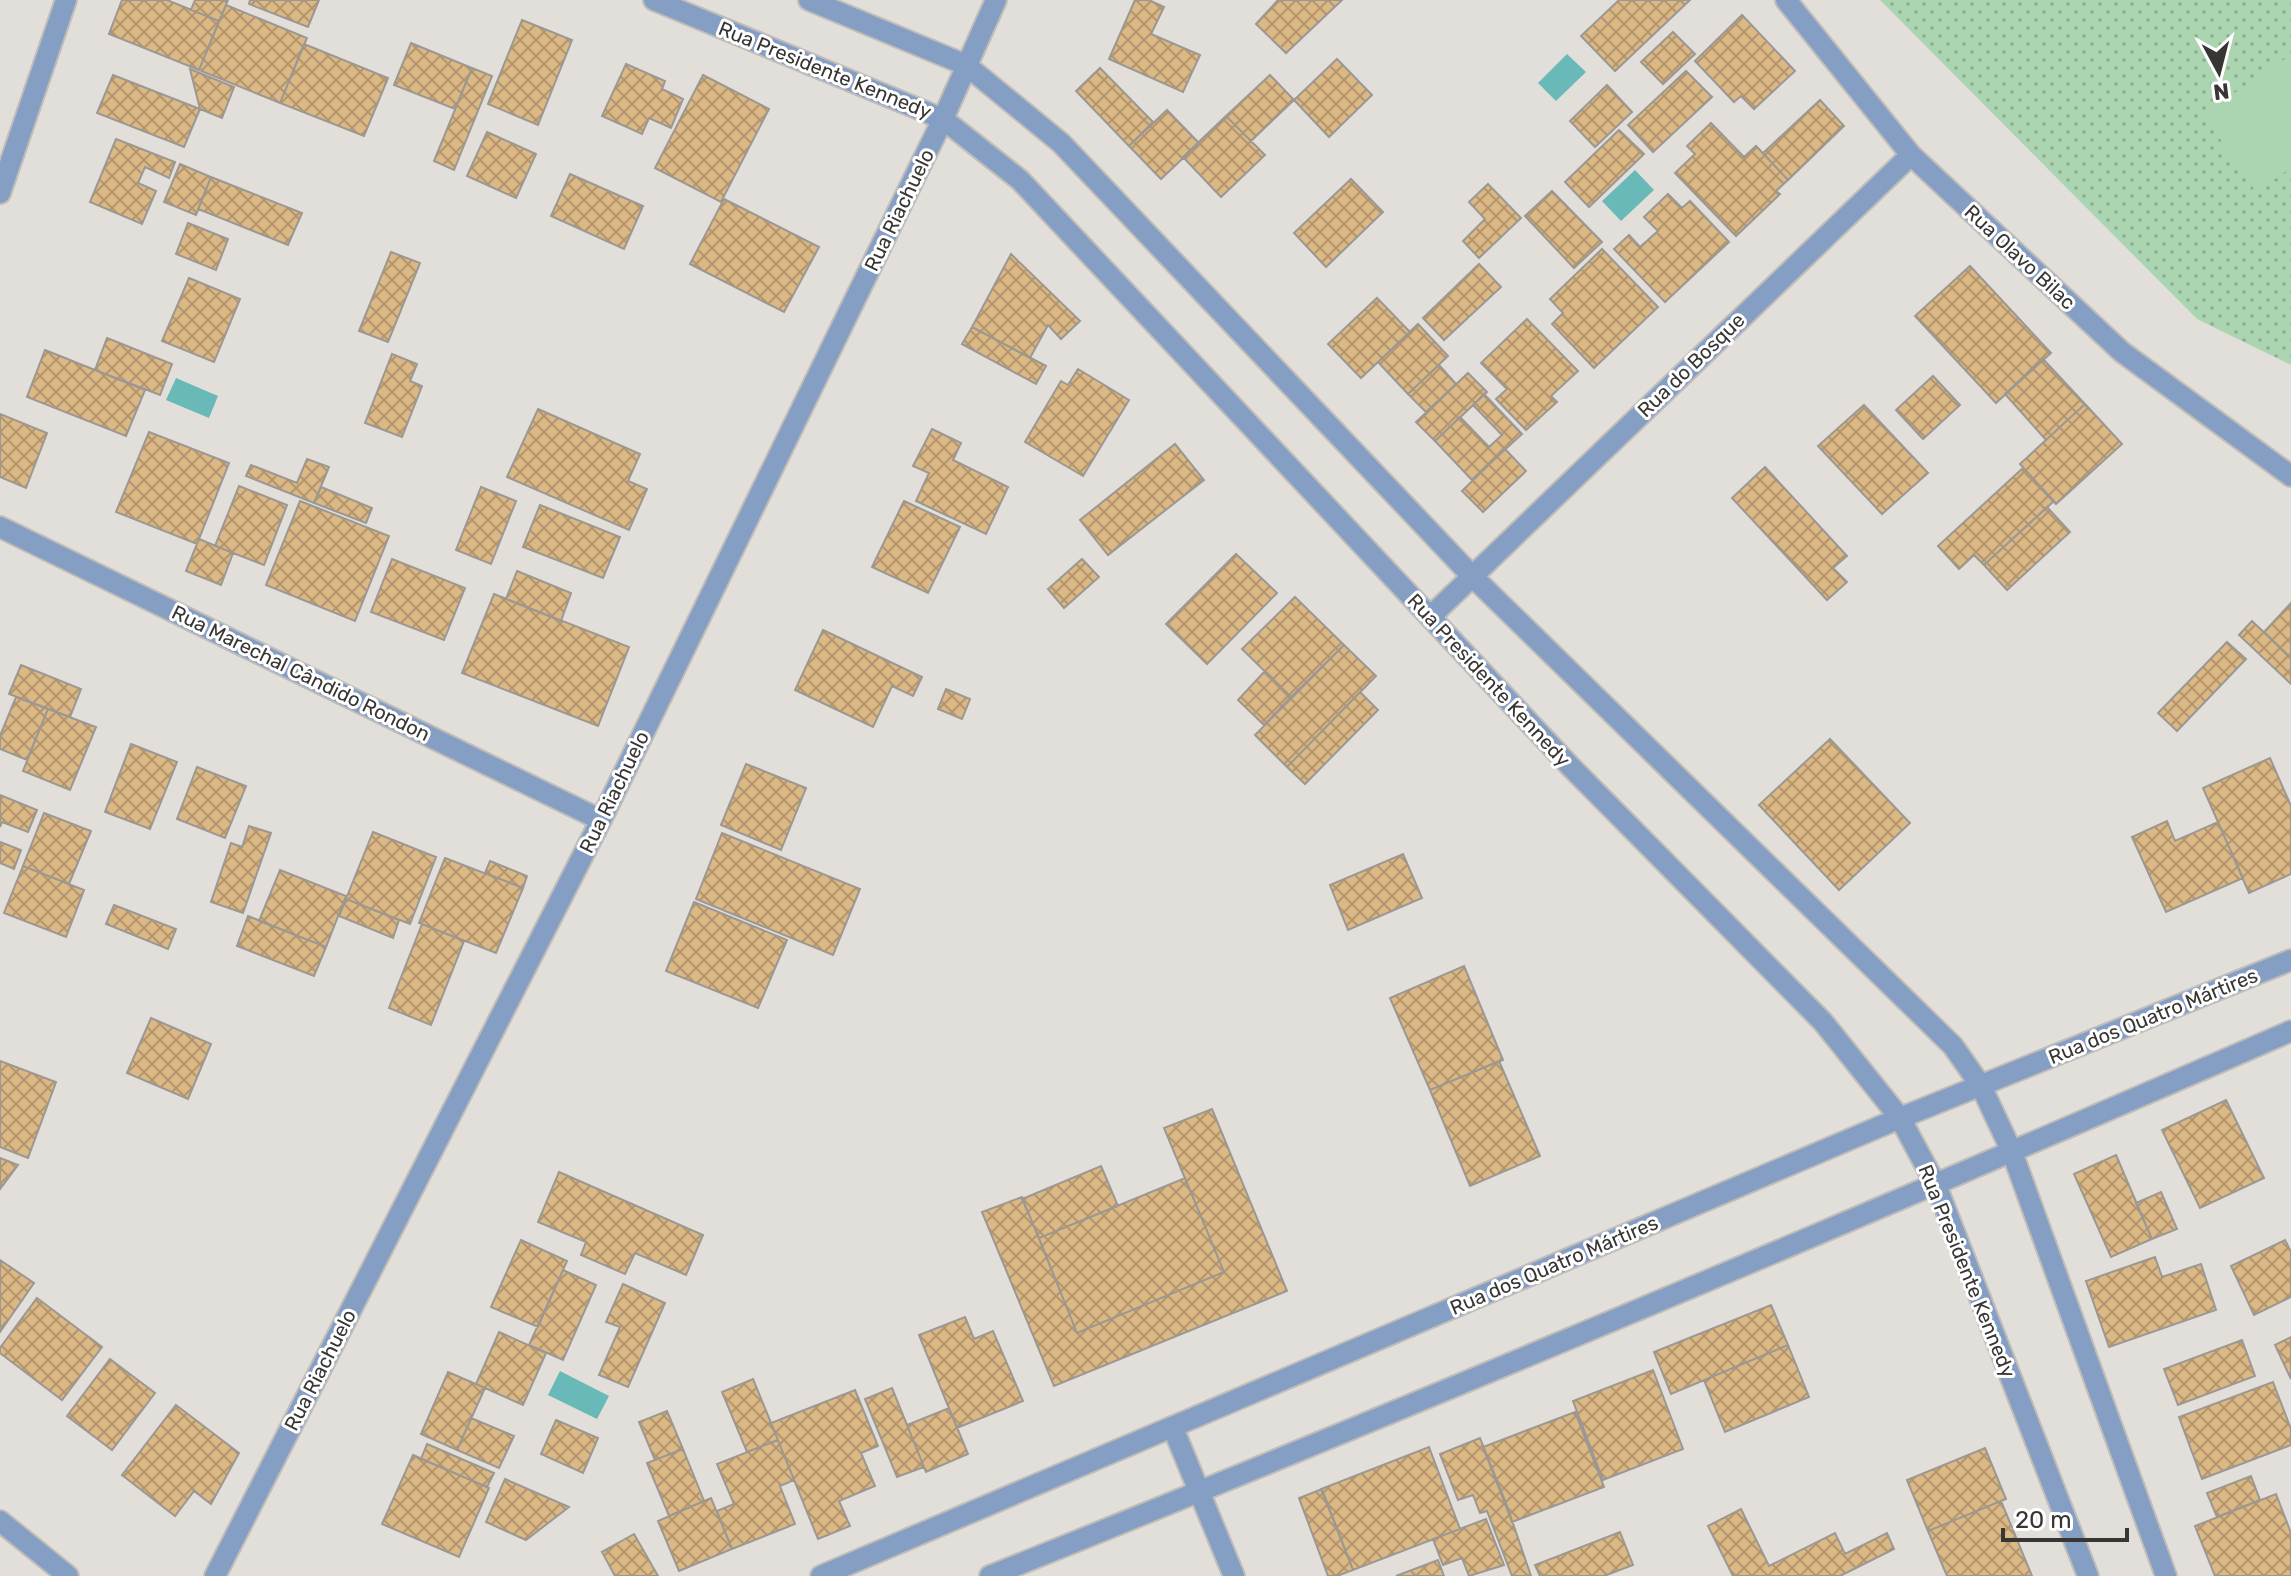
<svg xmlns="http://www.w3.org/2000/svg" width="2291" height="1576" font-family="Rubik,sans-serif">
<defs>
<pattern id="green-dots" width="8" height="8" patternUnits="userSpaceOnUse" patternTransform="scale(2)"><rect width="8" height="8" fill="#abd4b0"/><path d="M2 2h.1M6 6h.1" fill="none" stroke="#8cad90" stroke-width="1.8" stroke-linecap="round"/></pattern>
<pattern id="building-cross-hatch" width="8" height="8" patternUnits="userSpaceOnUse" patternTransform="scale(2)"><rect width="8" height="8" fill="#dcb884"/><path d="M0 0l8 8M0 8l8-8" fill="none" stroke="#b3966d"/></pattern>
</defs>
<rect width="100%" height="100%" fill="#e2dfda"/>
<path fill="url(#green-dots)" d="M1880,0h411v365l-94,-46z"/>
<path fill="#abd4b0" d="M2291,55v113l-35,24 -53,-78z"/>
<path fill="#68b9b8" d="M1567,54l19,18 -30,29 -18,-18z
M1635,170l19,20 -33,31 -19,-20z
M176,378l42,18 -9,22 -43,-18z
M560,1371l49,25 -12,23 -49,-24z"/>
<path fill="url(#building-cross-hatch)" stroke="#9b9893" stroke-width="2" d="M122,0h45l52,21 -20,49 -90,-36z
M195,0h33l-9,21 -28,-11z
M250,0h69l-11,27 -59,-23z
M1135,0h14l15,7 -13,27 49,21 -17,37 -74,-33z
M1278,0h64l-56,53 -30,-29z
M1619,0h71l-75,71 -34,-35z
M226,5l81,33 -27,65 -81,-33z
M1742,15l53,56 -41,38 -13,-13 -7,6 -39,-41z
M522,20l50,20 -34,85 -50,-21z
M1673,32l22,22 -32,30 -22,-22z
M411,43l61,25 -17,41 -61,-24z
M304,44l84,34 -24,58 -84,-33z
M1337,59l35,36 -43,42 -35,-37z
M626,64l39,17 -3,8 21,10 -12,29 -22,-10 -7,16 -40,-18z
M472,68l20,8 -38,94 -20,-9z
M1100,68l53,54 -24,24 -53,-55z
M190,69l44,18 -12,31 -22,-9z
M1686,71l26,26 -59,55 -25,-27z
M113,75l87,34 -16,38 -87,-34z
M703,75l66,34 -48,93 -66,-34z
M1270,75l24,25 -43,41 -25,-25z
M1607,85l25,27 -37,35 -25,-26z
M1820,100l24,26 -56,54 -25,-27z
M1167,110l32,33 -38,36 -32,-33z
M1226,116l39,39 -44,42 -38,-40z
M1711,123l33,34 12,-11 32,34 -12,11 4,3 -44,42 -61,-63 20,-19 -8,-8z
M1619,130l25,24 -55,53 -24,-25z
M487,132l49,22 -20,44 -49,-22z
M116,139l59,23 -6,16 -24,-11 -7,16 18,8 -14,33 -52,-22z
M180,164l31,13 -15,38 -32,-13z
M570,174l73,32 -19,43 -73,-33z
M211,177l91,36 -14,32 -90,-36z
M1351,179l32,33 -57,55 -32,-34z
M1488,184l33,34 -42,40 -16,-17 22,-22 -16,-17z
M1552,191l50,51 -28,26 -49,-52z
M1668,194l14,14 8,-7 39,41 -64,60 -51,-53 15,-14 11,12 18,-16 -14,-14z
M724,199l95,48 -35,65 -94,-48z
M188,223l40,16 -12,31 -40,-16z
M1602,249l56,58 -64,61 -42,-44 11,-11 -13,-14z
M391,252l29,11 -32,79 -29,-11z
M1011,254l69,67 -19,18 -13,-14 -18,33 -58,-31z
M1479,264l22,23 -57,53 -21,-22z
M1970,266l81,87 -55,50 -81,-87z
M189,278l51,21 -26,63 -52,-21z
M1377,298l33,34 -49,46 -33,-34z
M1527,319l51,52 -27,25 6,6 -31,28 -30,-31 11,-10 -26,-26z
M1418,324l30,32 -40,38 -30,-32z
M972,327l74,39 -10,18 -74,-40z
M107,338l65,26 -12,31 -65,-25z
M45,350l100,40 -19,46 -99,-39z
M392,354l25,10 -7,17 12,5 -20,51 -37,-14z
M2043,359l42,45 -39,36 -41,-46z
M1439,365l17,19 -30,28 -18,-18z
M1078,369l51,31 -46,76 -58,-34 36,-61 7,4z
M1468,373l19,19 -52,49 -19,-19z
M1933,376l27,29 -37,34 -27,-29z
M1484,394l38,40 -50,46 -37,-39 25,-24 29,30 13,-12 -29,-30z
M2085,404l37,40 -66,60 -36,-40z
M1864,405l64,68 -46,41 -64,-68z
M538,409l102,45 -12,27 19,8 -18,41 -122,-53z
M0,414l47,19 -21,55 -26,-11z
M932,429l29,14 -8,17 55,27 -22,47 -70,-33 13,-28 -16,-7z
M149,432l80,31 -32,81 -81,-32z
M1175,444l29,36 -96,75 -28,-35z
M1505,449l21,22 -43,41 -21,-21z
M307,459l22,8 -15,36 -68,-27 5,-11 46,18z
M1765,467l82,89 -14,12 14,14 -20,18 -95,-102z
M2023,468l31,33 -70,64 -10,-10 -15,14 -21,-23z
M239,486l48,19 -23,60 -49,-19z
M321,487l51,21 -6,15 -52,-20z
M481,487l35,14 -25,63 -35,-14z
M300,501l89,35 -34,85 -89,-36z
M904,501l56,26 -32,66 -56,-26z
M540,505l80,32 -17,41 -80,-31z
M2047,507l23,25 -63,58 -23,-25z
M199,539l34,14 -12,32 -35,-14z
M1236,554l41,39 -70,71 -41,-40z
M392,559l73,29 -21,52 -73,-28z
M1082,559l17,18 -35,31 -16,-19z
M517,571l54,22 -10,28 -55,-22z
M494,594l135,53 -31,79 -136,-53z
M1295,597l49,48 -53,52 -49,-48z
M2291,603v55l-27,-26z
M2252,621l39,37v26l-52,-49z
M823,630l99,47 -9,19 -21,-10 -19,41 -78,-37z
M2227,642l19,17 -69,72 -19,-18z
M1344,645l32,31 -89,91 -32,-32z
M21,665l60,24 -11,28 -61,-23z
M1265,671l26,26 -27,28 -26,-25z
M946,689l24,10 -8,20 -24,-10z
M1360,692l18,18 -73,74 -18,-17z
M16,697l32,12 -21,51 -27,-11v-13z
M48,709l48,18 -26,63 -47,-19z
M1830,739l80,84 -71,67 -80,-85z
M131,744l46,18 -27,67 -45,-17z
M2270,758l21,48v68l-42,19 -46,-105z
M746,764l60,24 -25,62 -60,-25z
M197,767l49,19 -21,52 -48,-19z
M0,795l37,15 -9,22 -26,-10 -2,5z
M44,813l47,18 -22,53 -46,-18z
M2167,821l8,20 43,-19 25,56 -77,34 -34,-75z
M249,826l22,7 -28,80 -32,-11 20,-59 11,4z
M373,832l63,25 -26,67 -64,-25z
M722,833l138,56 -27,66 -137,-56z
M0,842l21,8 -7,19 -14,-6z
M1403,854l19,44 -74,32 -18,-45z
M445,858l78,30 -27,65 -77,-30z
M490,861l37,15 -4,12 -38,-15z
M23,866l61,24 -18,47 -62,-24z
M280,870l66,26 -20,51 -67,-26z
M346,899l53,21 -6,18 -54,-22z
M694,902l93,38 -29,68 -92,-37z
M114,905l62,24 -8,20 -62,-25z
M248,916l78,31 -12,29 -77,-30z
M422,924l42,17 -33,84 -42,-17z
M1464,966l39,94 -73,30 -40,-92z
M151,1018l60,26 -23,55 -61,-26z
M0,1061l56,21 -28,76 -28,-11z
M1499,1061l41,95 -70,30 -40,-96z
M2226,1100l38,78 -64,30 -38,-78z
M1212,1109l75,182 -233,95 -72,-174 40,-15 55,136 147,-61 -60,-144z
M2116,1155l36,84 -41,18 -37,-83z
M0,1158l18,7 -18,24z
M1101,1166l17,40 -79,32 -17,-39z
M559,1172l144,63 -17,40 -51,-22 -10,21 -44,-19 5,-13 -48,-20z
M1185,1178l39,94 -147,61 -38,-95z
M2161,1192l16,37 -25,10 -16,-36z
M521,1240l46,21 -29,66 -47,-20z
M2285,1240l6,12v45l-37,18 -23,-49z
M2155,1257l7,20 39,-13 15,46 -107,37 -23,-66z
M0,1260l34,23 -34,49z
M563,1270l33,15 -33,75 -34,-15z
M623,1284l42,19 -37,84 -29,-12 21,-48 -14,-5z
M37,1298l65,49 -40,53 -62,-47v-5z
M1771,1305l17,40 -117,49 -17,-42z
M965,1317l9,22 19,-8 30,70 -66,27 -38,-93z
M499,1332l47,21 -23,52 -47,-21z
M2291,1337v42l-16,-34z
M2242,1340l13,36 -77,29 -14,-36z
M1788,1345l21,52 -84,35 -21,-52z
M110,1359l45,34 -43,57 -45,-34z
M1653,1370l30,79 -80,31 -30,-79z
M448,1372l37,16 -28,62 -36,-16z
M753,1379l25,61 -31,12 -25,-60z
M2273,1382l18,47v16l-89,34 -23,-62z
M892,1388l32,79 -27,10 -32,-78z
M855,1390l23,56 -17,7 14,33 -36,15 11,25 -32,13 -47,-116z
M176,1405l63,48 -28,51 -17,-13 -19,25 -53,-41z
M949,1408l19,46 -42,18 -19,-47z
M667,1411l16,38 -28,11 -16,-38z
M1575,1412l29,75 -92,35 -29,-75z
M471,1418l43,18 -15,32 -42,-18z
M556,1420l42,18 -15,35 -42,-19z
M1480,1438l26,65 25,73h-19l-25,-65 -7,2 -7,-18 -15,5 -18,-46z
M778,1440l16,40 -14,6 15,38 -63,25 -15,-38 17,-7 -17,-40z
M427,1444l67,29 -7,14 -66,-28z
M1429,1447l31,82 -107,41 -32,-81z
M1985,1448l21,51 -78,32 -21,-51z
M683,1449l21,52 -35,15 -22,-53z
M413,1455l76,33 -30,69 -77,-33z
M2251,1476l9,24 -43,17 -10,-24z
M505,1479l64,28 -43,33 -40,-18z
M1322,1489l31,81 -16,6h-9l-29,-78z
M2276,1494l15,39v43h-76l-20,-50z
M711,1498l21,51 -53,22 -21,-50z
M2001,1501l31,75h-85l-19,-45z
M1741,1509l28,57 66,-33 10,21 42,-21 7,16 -54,27h-107l-25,-50z
M1486,1519l18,46 -35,11 -7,-18 -19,7 -10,-26z
M1620,1532l13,33 -29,11h-64l-5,-11z
M634,1534l24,42h-43l-13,-24z
M1438,1560l6,16h-48z"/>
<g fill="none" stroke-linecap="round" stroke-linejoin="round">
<g stroke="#c0bdb9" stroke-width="24">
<path id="minor" d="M654,0l289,119 77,61 550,586 253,256 77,96 36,67 152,391
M809,0l157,65 95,78 410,432 482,471 28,40 31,66 154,424
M1786,0l125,155 211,197 169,124
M0,193l66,-193
M0,527l601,293
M1430,617l481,-462
M1173,1428l61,148
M0,1521l68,55
M215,1576l386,-756 342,-701 53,-119
M821,1576l1079,-458 391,-158
M990,1576c437,-175 870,-358 1301,-545"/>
</g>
<use href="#minor" stroke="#859ec4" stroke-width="20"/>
</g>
<g text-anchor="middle" stroke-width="6" stroke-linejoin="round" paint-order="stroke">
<g font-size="20" fill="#373634" stroke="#fff">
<text transform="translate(825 70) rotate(22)" y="7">Rua Presidente Kennedy</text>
<text transform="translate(899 210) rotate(-64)" y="7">Rua Riachuelo</text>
<text transform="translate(2020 257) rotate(43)" y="7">Rua Olavo Bilac</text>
<text transform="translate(1691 365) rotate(-44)" y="7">Rua do Bosque</text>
<text transform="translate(301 673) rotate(26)" y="7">Rua Marechal Cândido Rondon</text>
<text transform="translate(1489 680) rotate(47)" y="7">Rua Presidente Kennedy</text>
<text transform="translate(614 792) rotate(-64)" y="7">Rua Riachuelo</text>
<text transform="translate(2153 1016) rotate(-22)" y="7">Rua dos Quatro Mártires</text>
<text transform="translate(1554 1265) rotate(-23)" y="7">Rua dos Quatro Mártires</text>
<text transform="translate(1967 1271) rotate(68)" y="7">Rua Presidente Kennedy</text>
<text transform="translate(320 1370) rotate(-63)" y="7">Rua Riachuelo</text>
</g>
</g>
<g transform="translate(2219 72) rotate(173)" stroke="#ffffff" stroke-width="6" paint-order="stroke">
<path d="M0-6L14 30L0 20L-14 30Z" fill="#373634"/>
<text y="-12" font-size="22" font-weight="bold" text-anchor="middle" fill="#373634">N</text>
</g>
<path d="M2003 1528v12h124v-12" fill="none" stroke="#373634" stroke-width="4"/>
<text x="2015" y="1528" font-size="24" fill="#373634" stroke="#ffffff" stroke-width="6" paint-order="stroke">20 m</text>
</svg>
